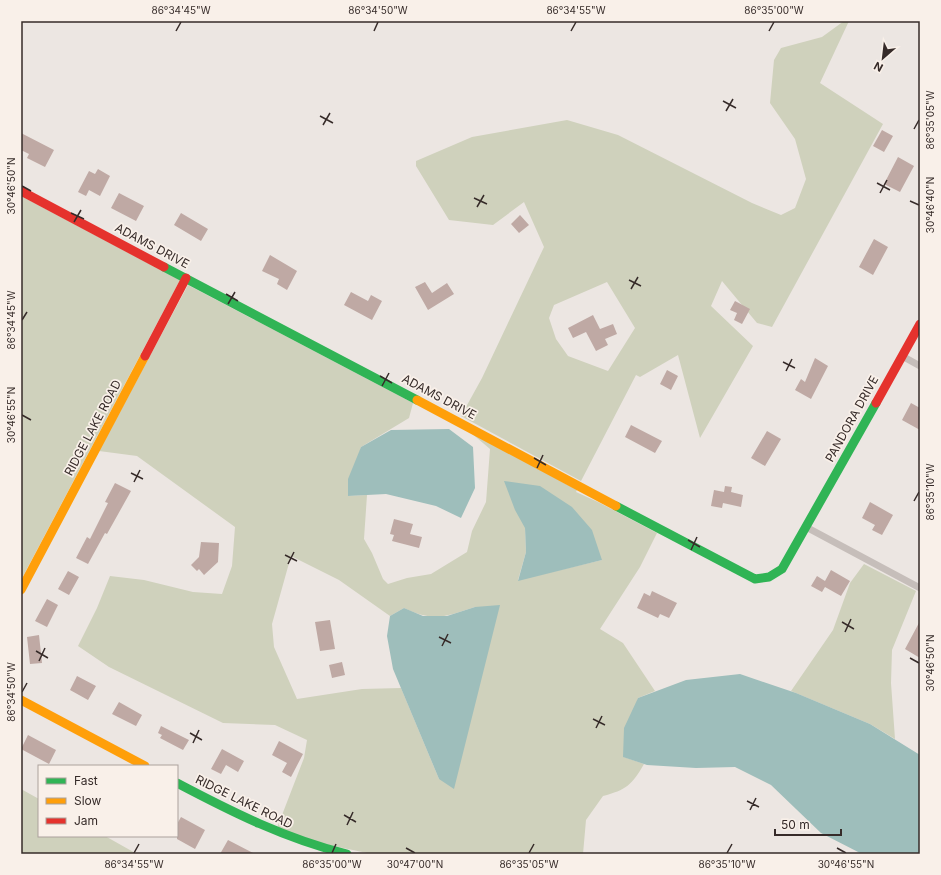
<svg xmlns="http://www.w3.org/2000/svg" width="941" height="875" font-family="Inter,sans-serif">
<rect width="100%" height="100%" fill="#ece6e2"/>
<path fill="#cfd1bc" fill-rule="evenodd" d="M844,21h5l-29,62 63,41 -111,203 -15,-4 -35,-42 -11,25 42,40 -53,92 -22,-83 -38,22 -4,-2 -55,106 -120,-65 21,-38 62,-131 -20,-45 -31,23 -44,-5 -33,-54v-5l56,-24 95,-17 51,15 134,68 29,12 14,-7 11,-29 -11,-40 -25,-36 4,-43 7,-12 41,-11zM607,282l28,46 -27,43 -40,-15 -12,-17 -7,-21 5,-13z
M21,196l159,84 -159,300z
M188,285l225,118 -4,15 -48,29 -13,49 19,-1 -3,44 8,14 11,26 5,5 19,-6 24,-4 36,-22 5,-21 14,-29 4,-53 -20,-17 107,58 -1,2 22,10 59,31 -17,34 -40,62 23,14 32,48 -17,7 -14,59 20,7c-12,21 -18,26 -41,32l-17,24 -3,34h-211l-48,-10 -47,-16 27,-70 3,-18 -32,-15 -52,-2 -114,-56 -31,-21 19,-38 13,-32 34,4 49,12 29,2 10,-28 3,-39 -98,-71 -38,-5zM525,528l77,32 -84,20 8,-28zM291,556l48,24 51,36 14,-8c30,14 40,9 71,-1l-36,172 -38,-91 -39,1 -65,10 -23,-52 -2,-23z
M864,564l52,27 -24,59 -1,33 4,56 -25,-15 -79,-33 42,-61 17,-47z
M21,789l18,10v37h66l32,18h-116z"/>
<path fill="#9ebebb" d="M449,429l24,18 2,41 -14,30 -25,-12 -50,-12 -38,2v-17l13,-32 30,-17z
M504,481l36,5 32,21 20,23 10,30 -84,21 8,-29 -1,-24 -10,-18z
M500,605l-46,184 -15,-10 -46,-110 -6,-33 3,-20 14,-8 19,8h24l28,-9z
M740,674l56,19 74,31 50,31v99h-58l-41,-21 -50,-48 -36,-18 -39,1 -49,-3 -24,-8 1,-29 14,-30 48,-18z"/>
<path fill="#bfa9a4" d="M882,130l11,6 -9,16 -11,-6z
M21,133l33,17 -9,17 -18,-9 2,-4 -8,-4z
M898,157l16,9 -14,26 -16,-8z
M98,169l12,7 -10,20 -11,-6 -3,6 -8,-4 11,-21 6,3z
M119,193l25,13 -8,15 -25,-13z
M181,213l27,16 -7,12 -27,-16z
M520,215l9,10 -10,8 -8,-9z
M874,239l14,8 -15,28 -14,-8z
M270,255l27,16 -10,19 -10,-6 2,-5 -17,-8z
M425,282l7,11 15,-10 7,11 -26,16 -13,-23z
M351,292l17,9 3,-6 11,6 -10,19 -28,-15z
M735,301l15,8 -8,15 -8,-4 3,-7 -7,-3z
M593,315l7,14 13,-5 4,10 -12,5 3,6 -12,6 -10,-19 -13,6 -5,-10z
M815,358l13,8 -17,33 -16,-9 6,-11 4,3z
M667,370l11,6 -7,14 -11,-6z
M911,403l9,5v22l-18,-10z
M631,425l31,16 -7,12 -30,-16z
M767,431l14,8 -16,27 -14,-8z
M115,483l16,8 -24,43 -2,-1 -17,31 -12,-6 11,-21 3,2 18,-36 -3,-1z
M725,486l7,1 -1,5 12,3 -2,12 -18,-4 -1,5 -11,-2 3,-16 10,2z
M870,502l23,13 -11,20 -10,-5 3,-5 -13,-7z
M394,519l19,5 -3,10 12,3 -3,11 -27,-7 2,-6 -4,-1z
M201,542l18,1 -1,19 -14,13 -5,-6 -2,2 -6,-6 8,-8z
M831,570l19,11 -9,15 -16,-9 -3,5 -11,-6 6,-10 8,5z
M68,571l11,6 -10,18 -11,-6z
M652,591l25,12 -8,15 -9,-4 -2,4 -21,-10 7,-15 6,3z
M47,599l11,6 -11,22 -12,-6z
M330,620l5,29 -15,2 -5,-29z
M920,621v37l-15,-9z
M39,635l3,28 -12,1 -3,-27z
M342,662l3,13 -13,3 -3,-13z
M77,676l19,10 -8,14 -18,-10z
M119,702l23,13 -6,11 -24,-12z
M161,726l28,14 -6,10 -23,-12 2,-3 -4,-2z
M28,735l28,15 -7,14 -28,-15z
M279,741l24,13 -12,23 -9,-5 5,-9 -15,-8z
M222,749l22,12 -6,11 -12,-7 -5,9 -10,-5z
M181,817l24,13 -10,19 -18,-10v-15z
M228,840l27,14h-35z"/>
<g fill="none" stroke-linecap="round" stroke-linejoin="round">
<path stroke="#c6beba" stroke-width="7" d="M902,356l18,10
M806,527l114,61"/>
<path stroke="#30b455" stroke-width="9" d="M164,267l253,133
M616,506l139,73 14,-2 13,-8 94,-166
M177,783c55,29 109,56 170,71"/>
<path stroke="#ff9f0a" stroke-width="9" d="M417,400l199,106
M21,590l124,-234
M21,700l124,66"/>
<path stroke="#e5322d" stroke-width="9" d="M21,191l143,76
M145,356l41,-78
M876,403l44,-79"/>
</g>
<path fill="none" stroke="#362b29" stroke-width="1.5" d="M176,31l5,-9M374,31l4,-9M571,31l5,-9M769,31l5,-9M723,101l13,7M726,111l7,-12M320,116l13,7M323,125l7,-12M914,129l5,-9M877,183l13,7M22,186l9,5M880,193l7,-13M474,198l13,6M910,201l9,4M477,207l7,-12M71,213l13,6M74,222l7,-12M629,280l12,6M631,289l7,-12M226,294l12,7M228,304l7,-12M22,320l5,-8M783,362l12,6M786,371l6,-12M380,376l12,7M382,386l7,-13M22,415l9,5M534,458l12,7M537,468l6,-13M131,473l12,6M134,482l6,-12M914,501l5,-9M688,540l12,7M691,550l6,-13M285,555l12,6M288,564l6,-12M842,622l12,7M845,632l6,-13M439,637l12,6M442,646l6,-12M36,651l12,7M910,658l9,5M39,661l6,-13M22,692l5,-9M593,719l12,6M596,728l6,-12M190,733l12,7M193,743l6,-13M747,801l12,6M750,810l6,-12M344,815l12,7M347,825l6,-13M406,848l9,5M837,848l9,5M134,853l5,-9M332,853l4,-9M529,853l5,-9M727,853l5,-9"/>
<g text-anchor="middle" stroke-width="3.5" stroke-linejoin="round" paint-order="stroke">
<g font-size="12" fill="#362b29" stroke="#f9f0e9">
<text transform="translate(152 246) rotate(28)" y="4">ADAMS DRIVE</text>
<text transform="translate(439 397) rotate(28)" y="4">ADAMS DRIVE</text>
<text transform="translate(852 419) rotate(-61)" y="4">PANDORA DRIVE</text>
<text transform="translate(93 428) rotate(-62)" y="4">RIDGE LAKE ROAD</text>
<text transform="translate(244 802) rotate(26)" y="4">RIDGE LAKE ROAD</text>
</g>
</g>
<rect width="941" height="875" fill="none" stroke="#f9f0e9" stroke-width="44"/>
<rect x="38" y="765" width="140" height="72" fill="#f9f0e9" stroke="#aba19c"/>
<rect x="46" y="778" width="20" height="6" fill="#30b455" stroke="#aba19c"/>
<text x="74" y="785" font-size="12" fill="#362b29">Fast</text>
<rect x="46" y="798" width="20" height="6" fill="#ff9f0a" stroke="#aba19c"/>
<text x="74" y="805" font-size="12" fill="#362b29">Slow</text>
<rect x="46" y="818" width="20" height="6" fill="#e5322d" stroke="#aba19c"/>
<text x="74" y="825" font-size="12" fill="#362b29">Jam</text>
<g transform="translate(883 58) rotate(208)" stroke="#f9f0e9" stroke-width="3" paint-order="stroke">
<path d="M0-3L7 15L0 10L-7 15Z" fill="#362b29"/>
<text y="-6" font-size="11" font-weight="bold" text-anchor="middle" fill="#362b29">N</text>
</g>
<path d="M775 829v6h66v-6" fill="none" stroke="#362b29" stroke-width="2"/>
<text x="781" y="829" font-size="12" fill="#362b29" stroke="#f9f0e9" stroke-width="3" paint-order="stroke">50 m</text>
<rect x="22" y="22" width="897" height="831" fill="none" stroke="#362b29" stroke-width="1.5"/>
<g font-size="10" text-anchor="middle" fill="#362b29">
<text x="181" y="14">86°34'45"W</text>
<text x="378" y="14">86°34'50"W</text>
<text x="576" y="14">86°34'55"W</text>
<text x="774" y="14">86°35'00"W</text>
<text transform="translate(930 120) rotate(-90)" y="4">86°35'05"W</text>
<text transform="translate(11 186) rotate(-90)" y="4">30°46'50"N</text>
<text transform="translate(930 205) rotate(-90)" y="4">30°46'40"N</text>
<text transform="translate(11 320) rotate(-90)" y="4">86°34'45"W</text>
<text transform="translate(11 415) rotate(-90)" y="4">30°46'55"N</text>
<text transform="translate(930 492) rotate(-90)" y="4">86°35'10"W</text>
<text transform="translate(930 663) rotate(-90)" y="4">30°46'50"N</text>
<text transform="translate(11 692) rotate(-90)" y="4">86°34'50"W</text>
<text x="134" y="868">86°34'55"W</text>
<text x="332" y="868">86°35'00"W</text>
<text x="415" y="868">30°47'00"N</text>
<text x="529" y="868">86°35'05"W</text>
<text x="727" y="868">86°35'10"W</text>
<text x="846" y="868">30°46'55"N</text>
</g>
</svg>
